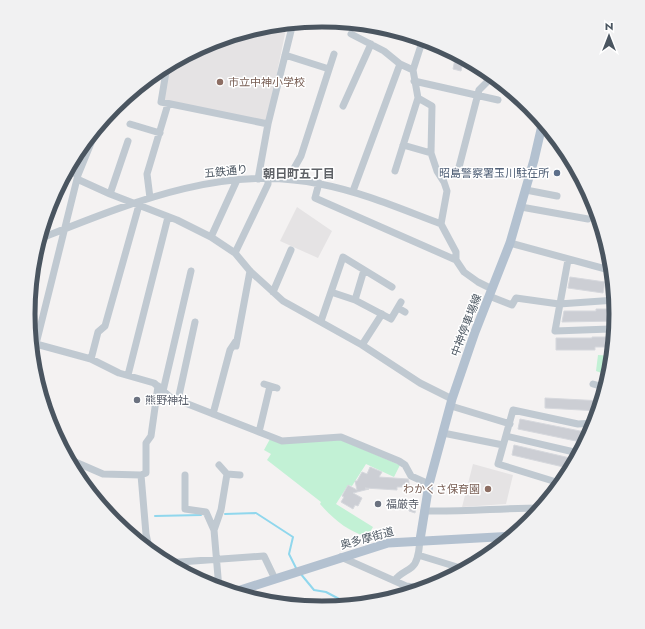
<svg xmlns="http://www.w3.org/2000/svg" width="645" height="629" font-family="Jost,'Noto Sans JP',sans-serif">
<rect width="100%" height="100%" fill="#f4f2f2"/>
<path fill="#e5e3e4" d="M287,24l-20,97 -104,-20 7,-37 40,-22 55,-16z
M297,207l35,24 -14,27 -38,-17z
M473,464l40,11 -7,29 -44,3z"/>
<path fill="#c2f1d5" d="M598,355l15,1 -3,20 -14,-5z
M270,439l71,1 59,25 -6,12 -28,-13 -14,22 -4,-1 -12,19 37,23 -6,10c-19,-6 -33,-17 -47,-33l1,-2 -54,-42 4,-6 -7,-4z"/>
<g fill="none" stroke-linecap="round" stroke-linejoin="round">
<path stroke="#90d7ed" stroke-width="2" d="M225,514l31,-1 37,24 -4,17 7,14
M155,516l46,-1
M300,573l14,17 12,2 17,9 38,2"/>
</g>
<path fill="#ccced4" stroke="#d6d8dd" d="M456,54l8,4 -3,13 -8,-2z
M570,277l35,5 -2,11 -35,-5z
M596,309h20v12l-54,1 2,-11h32z
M592,337h21v10h-18v3h-39v-12h36z
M545,398l58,3 -4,10 -54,-3z
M520,419l60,12 13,-1 -5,10 -12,1 -58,-12z
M514,445l56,13h8l-6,11 -60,-14z
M370,467l12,5 -3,5 29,2 1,2v6h-12v3l-32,-2 4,1 -16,4 9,5 -4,8 -3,-1 -2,4 -12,-7 3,-5 -2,-1 6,-11 9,5 -2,-9h2l5,-9 5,2z
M392,501l6,3 -3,6 -7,-4z
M410,505l6,2 -1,6 -6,-2z"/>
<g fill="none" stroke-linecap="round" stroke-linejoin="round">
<path stroke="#c0c9d1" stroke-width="7" d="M351,34l33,17 16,13 13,6
M423,39l-10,31 5,28 14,8 -1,47 6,18 7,11 3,9 -6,33 15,28v8l8,12 14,10 14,7
M285,55l44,14
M167,66l-6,36 107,22
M414,81l84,19
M343,106l28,-62
M130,124l30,9
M403,145l28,8
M68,170l10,5
M395,171l23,-73
M458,171l21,-81 10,-10 1,-7
M77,179l33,15 67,26 34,17 24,16 15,18 33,30 79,44 58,38 32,16
M258,179l10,-55 25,-101
M288,179l13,-23 33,-102
M319,183l-4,15 141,62
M526,190l31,6
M353,191l47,-127
M110,194l18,-53
M150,198l-3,-24 21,-70
M521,207l67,12
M211,237l26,-57
M39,239c89,-35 184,-76 281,-55 42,8 81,25 121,40
M510,243l103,28
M235,253l33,-69v-5
M568,260l-13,71 55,-2
M273,292l18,-42
M331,292l24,8 36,19 10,-17
M489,296l23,9 4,-7 43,6 57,-4
M355,300l9,-30
M398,308l7,4
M321,321l22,-64 49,30
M36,344l55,15 28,14 35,10 16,14 112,44 59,-4 58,24 6,4 6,11 18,8
M362,345l20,-31
M236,346l14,-75
M31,348l5,-4 42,-169 20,-49
M91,359l7,-27 7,-6 34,-121
M128,375l40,-158
M264,384l13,4
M593,384l14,4
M163,391l28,-120
M178,400l17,-78
M451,406l59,18
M213,414l17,-64 6,-9
M49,422h3l5,18
M259,432l11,-46
M443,433l60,12
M506,436l68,16h7
M64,453l9,8 30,13 38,1 5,59 4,18
M219,465l8,9 13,1
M141,475l5,-2v-30l5,-7 7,-50
M185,475v34l21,3 8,18 5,59
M557,491l-1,-6 -3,-4 -55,-17 15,-54 65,14 18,-1
M424,511c39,1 79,-3 118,-3
M214,530l7,-20 6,-36
M418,555l49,15
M341,557l65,29 23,3
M166,563l98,-7 11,23
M395,580c5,-7 11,-8 17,-13 7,-6 7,-19 8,-27
M404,596l2,-10"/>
<path stroke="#b3c1d0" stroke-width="9" d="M420,540l9,-56 23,-85 23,-67 35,-89 24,-83 9,-39
M231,593l157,-50 126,-7"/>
</g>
<g fill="#8d6e63" stroke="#fff" stroke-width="1.5">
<circle cx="220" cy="82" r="4"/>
<circle cx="488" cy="489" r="4"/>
</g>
<circle fill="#5c6f8a" stroke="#fff" stroke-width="1.5" cx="557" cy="173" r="4"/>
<g fill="#6b7280" stroke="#fff" stroke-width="1.5">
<circle cx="137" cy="400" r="4"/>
<circle cx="378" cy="504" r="4"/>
</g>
<g text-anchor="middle" stroke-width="3" stroke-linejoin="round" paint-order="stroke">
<g font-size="11" fill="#785e54" stroke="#fff" text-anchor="start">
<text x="228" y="86">市立中神小学校</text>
<text x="480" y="493" text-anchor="end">わかくさ保育園</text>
</g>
<g font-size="11" fill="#4a5560" stroke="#fff">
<text transform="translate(226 171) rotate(-6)" y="4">五鉄通り</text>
<text transform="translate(466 325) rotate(-69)" y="4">中神停車場線</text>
<text transform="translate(367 538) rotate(-15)" y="4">奥多摩街道</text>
</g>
<g font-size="11" fill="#4e5e75" stroke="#fff" text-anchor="end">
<text x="549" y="177">昭島警察署玉川駐在所</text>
</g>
<g font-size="11" fill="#5b616d" stroke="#fff" text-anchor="start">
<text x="145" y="404">熊野神社</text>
<text x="386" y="508">福厳寺</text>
</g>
<g font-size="12" font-weight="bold" fill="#5f6267" stroke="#fff">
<text x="299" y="178">朝日町五丁目</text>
</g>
</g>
<path d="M0 0H645V629H0ZM35 314a287 287 0 1 1 574 0a287 287 0 1 1-574 0Z" fill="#f1f1f2" fill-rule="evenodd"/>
<path fill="none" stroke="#4a5560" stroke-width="5" d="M35 314a287 287 0 1 1 574 0a287 287 0 1 1-574 0Z"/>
<g transform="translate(609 36)" stroke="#ffffff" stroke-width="3" paint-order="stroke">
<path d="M0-3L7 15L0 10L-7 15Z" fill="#4a5560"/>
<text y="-6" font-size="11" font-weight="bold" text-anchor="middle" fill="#4a5560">N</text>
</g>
</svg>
